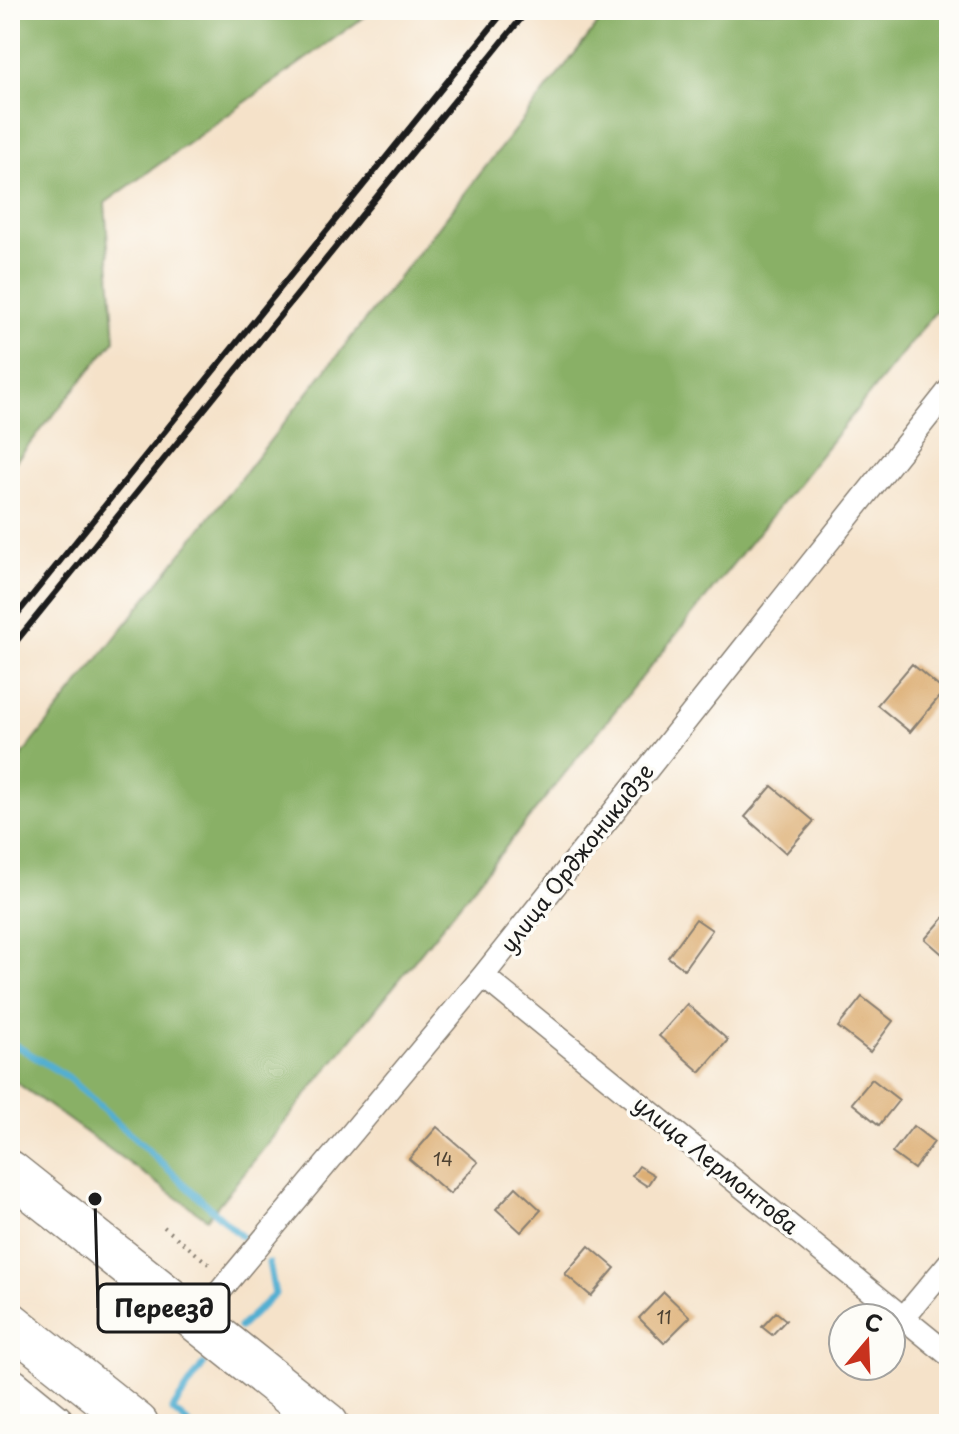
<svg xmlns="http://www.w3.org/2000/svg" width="959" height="1434" font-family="'Playpen Sans',sans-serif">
<rect width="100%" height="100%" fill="#fdfcf7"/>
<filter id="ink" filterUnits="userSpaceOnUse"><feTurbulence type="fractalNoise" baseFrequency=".0125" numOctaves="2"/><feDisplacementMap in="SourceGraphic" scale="16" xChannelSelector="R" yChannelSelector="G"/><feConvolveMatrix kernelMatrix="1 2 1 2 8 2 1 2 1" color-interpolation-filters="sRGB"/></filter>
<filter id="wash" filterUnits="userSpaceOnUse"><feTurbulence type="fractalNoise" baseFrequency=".006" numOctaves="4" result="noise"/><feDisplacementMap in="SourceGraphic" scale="32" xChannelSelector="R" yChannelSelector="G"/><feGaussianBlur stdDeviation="1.8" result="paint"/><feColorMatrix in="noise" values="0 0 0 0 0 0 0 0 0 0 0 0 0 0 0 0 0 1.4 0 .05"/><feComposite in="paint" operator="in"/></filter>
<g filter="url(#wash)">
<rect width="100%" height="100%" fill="#f5e2c9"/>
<path fill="#89b066" stroke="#526641" stroke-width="2" d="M10,10h364l-269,193 10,137 -105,128z
M609,10h340v285l-742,924 -197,-141v-307z"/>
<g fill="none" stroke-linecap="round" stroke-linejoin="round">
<path stroke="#52afd1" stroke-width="7" d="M10,1042l58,35 173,159
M240,1327l35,-33 -6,-31
M189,1424l-17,-14 31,-45"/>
</g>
<g id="blocks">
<path fill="#ddaf74" d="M912,664l32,27 -34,41 -33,-27z
M772,786l42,35 -28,32 -41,-36z
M949,912v48l-24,-21z
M696,919l16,11 -28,39 -16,-12z
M862,997l31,24 -23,31 -32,-25z
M687,1004l41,36 -28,32 -41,-36z
M872,1079l27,21 -20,25 -27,-22z
M913,1126l21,16 -20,27 -22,-16z
M437,1127l41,35 -28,32 -41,-35z
M639,1166l15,9 -7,11 -15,-10z
M516,1187l25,23 -20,22 -25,-23z
M589,1246l26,22 -24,28 -26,-22z
M664,1292l26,25 -26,26 -25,-25z
M776,1312l10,8 -14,15 -10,-8z"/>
</g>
</g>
<g filter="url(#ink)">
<use href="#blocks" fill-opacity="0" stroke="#887f72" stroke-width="2"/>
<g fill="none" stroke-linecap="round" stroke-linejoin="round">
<g stroke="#887f72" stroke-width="25">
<path id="street" d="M483,976l466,379
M904,1317l45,-54
M196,1320l287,-344 466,-586"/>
</g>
<g stroke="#887f72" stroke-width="45">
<path id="highway" d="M10,1172l317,252
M10,1323l127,101
M10,1389l43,35"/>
</g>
<path stroke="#887f72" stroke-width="4" stroke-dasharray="2 6" stroke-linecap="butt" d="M164,1227l47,39"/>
<use href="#street" stroke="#fff" stroke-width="22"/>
<use href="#highway" stroke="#fff" stroke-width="42"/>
<path stroke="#1c1c1c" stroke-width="6" d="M10,623l495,-613
M10,649l518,-639"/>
</g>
</g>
<g text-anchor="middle" stroke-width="7" stroke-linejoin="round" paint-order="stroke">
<g font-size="18" fill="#4c4132">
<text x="443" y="1166">14</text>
<text x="664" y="1324">11</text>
</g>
<g font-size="22" fill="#1c1c1c" stroke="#fdfcf7">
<text transform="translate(577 858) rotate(-52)" y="8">улица Орджоникидзе</text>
<text transform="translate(716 1165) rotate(39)" y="8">улица Лермонтова</text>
</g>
</g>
<path fill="none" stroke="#1c1c1c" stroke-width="3" d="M95 1199L98 1308"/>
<circle fill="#1c1c1c" stroke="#fdfcf7" stroke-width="3" cx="95" cy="1199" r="8"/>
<rect fill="#fdfcf7" stroke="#1c1c1c" stroke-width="3" x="98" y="1284" width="131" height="48" rx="8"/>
<g font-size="24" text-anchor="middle" font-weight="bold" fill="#1c1c1c">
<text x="164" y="1317">Переезд</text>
</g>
<rect width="959" height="1434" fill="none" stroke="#fdfcf7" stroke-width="40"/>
<g transform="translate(867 1342) rotate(19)"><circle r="38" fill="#fdfcf7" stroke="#a3a29f" stroke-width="2"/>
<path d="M0-6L14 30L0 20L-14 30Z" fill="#c8321e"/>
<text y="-12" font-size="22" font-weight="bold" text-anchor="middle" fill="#1c1c1c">С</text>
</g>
</svg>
